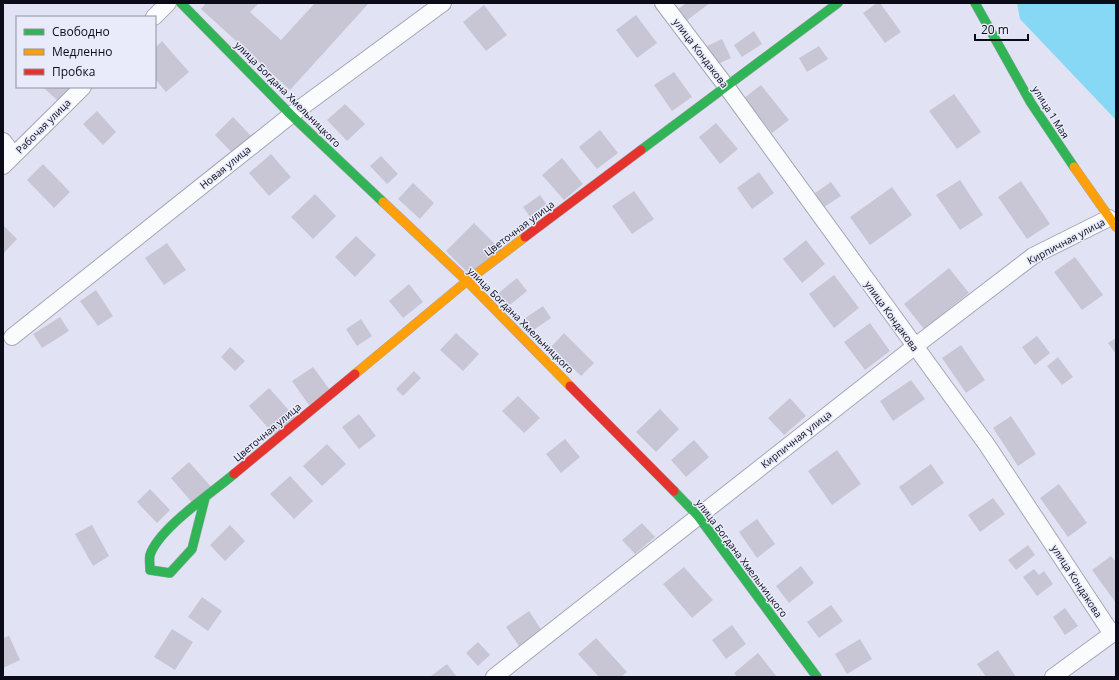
<svg xmlns="http://www.w3.org/2000/svg" width="1119" height="680" font-family="'Open Sans',sans-serif">
<rect width="100%" height="100%" fill="#e1e3f4"/>
<path fill="#87d8f4" d="M1017,3h99v117l-96,-101z"/>
<path fill="#c8c6d5" d="M206,3h53l-9,9 31,28 34,-37h54l-79,87 -89,-81z
M686,3h24l-24,18 -9,-11z
M877,3h3l21,29 -16,11 -22,-30z
M484,5l23,30 -21,16 -23,-29z
M636,15l21,28 -20,15 -21,-28z
M754,31l8,13 -20,13 -8,-12z
M722,39l9,19 -15,7 -9,-19z
M162,41l27,31 -23,20 -11,-13v-31z
M819,46l9,13 -21,13 -8,-14z
M674,72l18,25 -20,14 -18,-26z
M761,85l28,35 -17,13 -28,-35z
M43,87h32l-15,16z
M954,94l27,38 -24,17 -28,-38z
M345,104l20,20 -18,17 -20,-21z
M97,111l19,21 -13,13 -20,-21z
M233,117l21,22 -18,18 -21,-22z
M716,123l22,26 -18,15 -21,-27z
M600,130l18,23 -21,16 -18,-22z
M271,154l20,23 -22,19 -20,-23z
M381,156l17,18 -11,10 -17,-18z
M562,158l21,26 -19,16 -22,-25z
M43,164l27,28 -16,16 -27,-28z
M759,172l15,21 -22,16 -15,-21z
M960,180l23,35 -23,15 -24,-35z
M1021,181l29,43 -23,15 -29,-42z
M831,182l10,14 -17,11 -9,-14z
M413,183l21,20 -14,16 -22,-20z
M892,187l20,28 -42,30 -20,-28z
M634,191l20,28 -22,15 -20,-28z
M315,194l21,22 -23,23 -22,-22z
M540,195l10,14 -17,12 -10,-14z
M474,223l29,29 -28,28 -29,-29z
M3,225l14,14 -14,15z
M356,236l20,19 -21,22 -20,-20z
M806,240l19,24 -23,19 -19,-24z
M167,243l19,27 -22,15 -19,-27z
M1075,257l28,38 -21,15 -28,-38z
M949,268l20,25 -45,36 -20,-25z
M834,275l25,33 -25,20 -25,-34z
M517,278l10,13 -21,17 -11,-12z
M409,284l14,18 -20,16 -14,-17z
M96,290l17,26 -15,10 -18,-25z
M543,306l8,12 -19,13 -8,-12z
M60,317l9,14 -27,17 -9,-14z
M361,319l11,17 -15,10 -11,-17z
M870,323l20,28 -25,19 -21,-28z
M456,333l23,21 -16,17 -23,-21z
M564,333l30,30 -13,13 -30,-29z
M1037,336l13,17 -15,12 -13,-18z
M1116,338v16l-8,-11z
M961,345l24,35 -19,13 -24,-35z
M230,347l15,14 -10,10 -14,-14z
M1058,357l15,20 -11,8 -15,-19z
M313,367l17,23 -21,15 -17,-24z
M414,371l7,7 -18,18 -7,-7z
M911,380l14,19 -32,22 -13,-20z
M269,388l27,30 -21,18 -26,-30z
M518,396l22,22 -16,15 -22,-22z
M790,398l16,18 -22,19 -16,-17z
M660,409l19,20 -23,23 -20,-20z
M359,414l17,22 -17,13 -17,-22z
M1011,416l25,38 -18,12 -25,-38z
M565,439l15,18 -19,16 -15,-19z
M694,440l15,17 -23,20 -15,-17z
M327,444l19,20 -24,22 -19,-20z
M837,450l24,34 -29,21 -24,-34z
M189,462l25,28 -19,16 -24,-28z
M931,464l13,19 -32,23 -13,-19z
M290,476l23,25 -19,18 -24,-25z
M1059,484l28,39 -19,14 -28,-39z
M150,489l20,21 -13,13 -20,-21z
M993,498l12,16 -25,18 -12,-17z
M757,519l18,25 -18,14 -18,-26z
M642,523l13,14 -20,17 -13,-14z
M92,525l17,31 -16,10 -18,-32z
M230,525l15,16 -20,20 -15,-16z
M1028,545l7,10 -19,15 -8,-10z
M1111,556l5,6v41l-24,-33z
M801,566l13,17 -25,20 -13,-17z
M684,567l29,33 -21,18 -29,-34z
M1034,569l5,6 5,-4 9,13 -16,12 -14,-19z
M202,597l20,14 -14,20 -20,-14z
M831,605l12,16 -24,17 -12,-16z
M1065,608l13,18 -13,9 -12,-18z
M529,611l15,23 -23,15 -15,-22z
M732,625l14,19 -20,15 -14,-19z
M172,629l21,13 -18,28 -21,-13z
M9,636l11,24 -17,8v-30z
M596,638l31,34 -6,5h-22l-21,-23z
M860,639l12,20 -25,15 -12,-20z
M478,642l12,13 -12,11 -12,-13z
M998,650l18,27h-30l-9,-13z
M758,653l19,24h-40l-3,-4z
M447,664l10,13h-25l-1,-1z"/>
<g fill="none" stroke-linecap="round" stroke-linejoin="round">
<g stroke="#a6a7b5" stroke-width="18">
<path id="street" d="M663,3l63,83 261,359 125,189
M154,17l14,-14
M3,141l11,14
M3,166l80,-79
M12,337l279,-222 152,-112
M494,677l420,-330 119,-91 76,-38
M1053,677l63,-46"/>
</g>
<g stroke="#a6a7b5" stroke-width="10">
<path id="fast" d="M181,3l110,112 92,87
M975,3l56,100 43,64
M641,150l197,-147
M674,491l24,25 119,161
M205,498l-13,51 -22,24 -20,-3c0,-5 -1,-11 0,-15 9,-27 62,-62 84,-81"/>
</g>
<g stroke="#a6a7b5" stroke-width="10">
<path id="slow" d="M1074,167l42,60
M383,202l84,79 103,105
M355,374l112,-93 58,-44"/>
</g>
<g stroke="#a6a7b5" stroke-width="10">
<path id="jam" d="M525,237l116,-87
M570,386l104,105
M234,474l121,-100"/>
</g>
<use href="#street" stroke="#fafbfd" stroke-width="16"/>
<use href="#fast" stroke="#30b455" stroke-width="9"/>
<use href="#slow" stroke="#ff9f0a" stroke-width="9"/>
<use href="#jam" stroke="#e5322d" stroke-width="9"/>
</g>
<g text-anchor="middle" stroke-width="3" stroke-linejoin="round" paint-order="stroke">
<g font-size="10" fill="#0b0c18" stroke="#e9ebfb">
<text transform="translate(701 53) rotate(53)" y="4">улица Кондакова</text>
<text transform="translate(288 94) rotate(45)" y="4">улица Богдана Хмельницкого</text>
<text transform="translate(1051 112) rotate(58)" y="4">улица 1 Мая</text>
<text transform="translate(43 126) rotate(-45)" y="4">Рабочая улица</text>
<text transform="translate(225 167) rotate(-39)" y="4">Новая улица</text>
<text transform="translate(519 228) rotate(-37)" y="4">Цветочная улица</text>
<text transform="translate(1066 241) rotate(-28)" y="4">Кирпичная улица</text>
<text transform="translate(892 316) rotate(54)" y="4">улица Кондакова</text>
<text transform="translate(521 320) rotate(45)" y="4">улица Богдана Хмельницкого</text>
<text transform="translate(267 432) rotate(-40)" y="4">Цветочная улица</text>
<text transform="translate(796 439) rotate(-38)" y="4">Кирпичная улица</text>
<text transform="translate(742 558) rotate(53)" y="4">улица Богдана Хмельницкого</text>
<text transform="translate(1077 581) rotate(57)" y="4">улица Кондакова</text>
</g>
</g>
<rect width="1119" height="680" fill="none" stroke="#0b0c18" stroke-width="8"/>
<rect x="16" y="16" width="140" height="72" fill="#e9ebfb" stroke="#9092a0"/>
<rect x="24" y="29" width="20" height="6" fill="#30b455" stroke="#9092a0"/>
<text x="52" y="36" font-size="12" fill="#0b0c18">Свободно</text>
<rect x="24" y="49" width="20" height="6" fill="#ff9f0a" stroke="#9092a0"/>
<text x="52" y="56" font-size="12" fill="#0b0c18">Медленно</text>
<rect x="24" y="69" width="20" height="6" fill="#e5322d" stroke="#9092a0"/>
<text x="52" y="76" font-size="12" fill="#0b0c18">Пробка</text>
<path d="M975 34v6h53v-6" fill="none" stroke="#0b0c18" stroke-width="2"/>
<text x="981" y="34" font-size="12" fill="#0b0c18" stroke="#e9ebfb" stroke-width="3" paint-order="stroke">20 m</text>
</svg>
